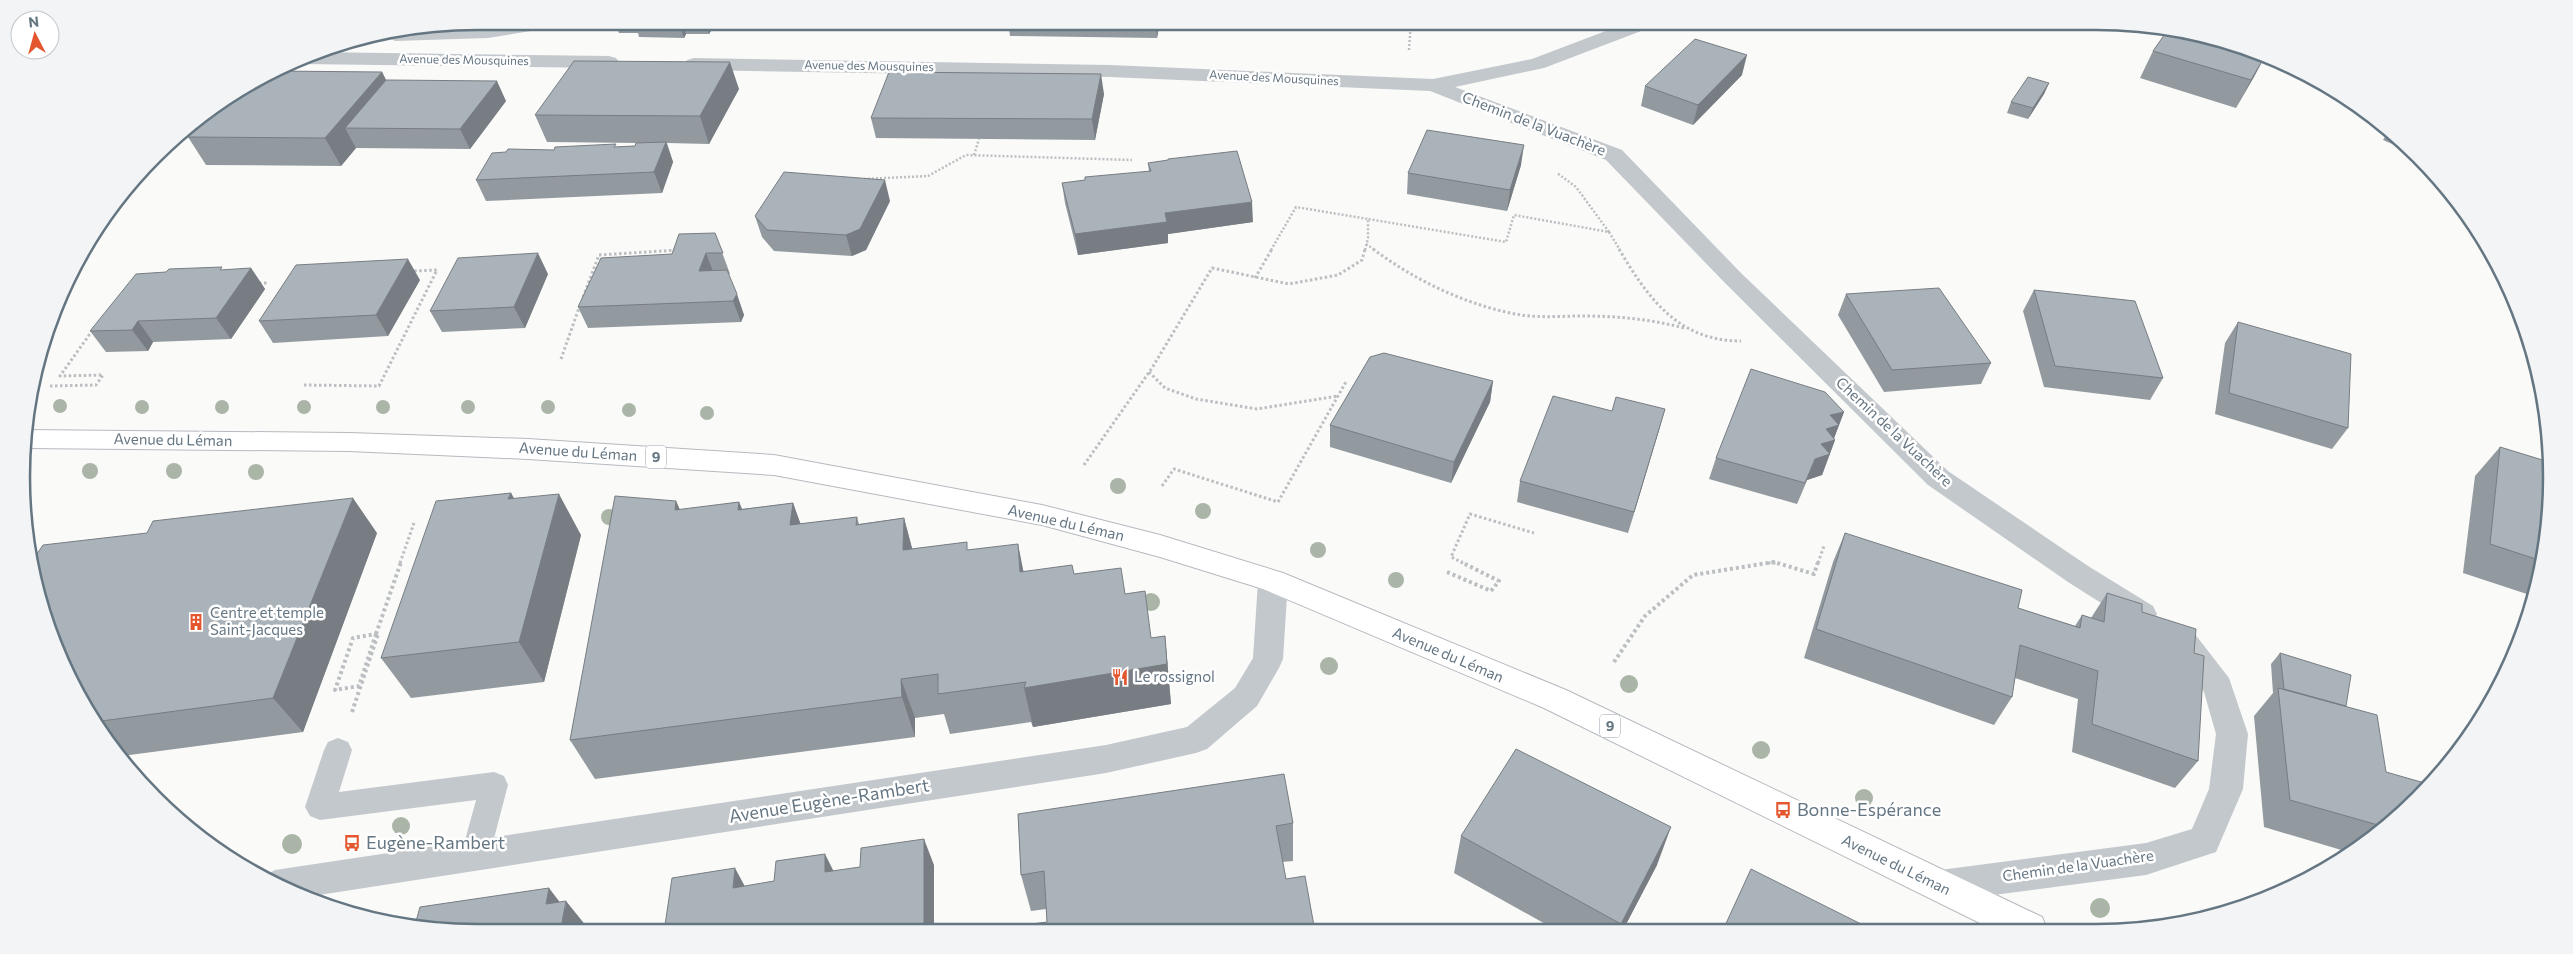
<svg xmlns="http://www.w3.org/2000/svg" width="2573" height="954" font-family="Commissioner,sans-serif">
<rect width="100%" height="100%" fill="#fafaf8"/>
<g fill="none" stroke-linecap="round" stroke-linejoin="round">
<g stroke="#b5babe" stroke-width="2">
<path id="primary" d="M26,430l323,3 179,6 246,16 268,50 118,30 123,38 283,117 476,227 5,12h-55l-448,-221 -281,-119 -103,-32 -118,-32 -268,-50 -246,-16 -179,-8 -323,-3z"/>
</g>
<path stroke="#bbbfc2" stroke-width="2.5" stroke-dasharray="2 2" stroke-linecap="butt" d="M1409,50l2,-29
M974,155l5,-16
M864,179l64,-3 38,-21 166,5
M1609,232l11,18
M1366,244l9,6
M673,250h5
M1271,250l25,-43 72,12
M1365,250l3,-12v-19l138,23 8,-27 95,17 -33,-45 -19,-14"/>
<path stroke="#bbbfc2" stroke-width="3" stroke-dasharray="2.5 2.5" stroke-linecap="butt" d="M1373,249c43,32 95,57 148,66 20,3 41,1 61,1 35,0 68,3 102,12
M1619,249c29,49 59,92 122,92
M1255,278l17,-29
M259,283h8
M583,297l16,-42 79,-5
M561,359l19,-54
M1149,372l16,16 31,11 61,10 81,-13
M304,385l75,1 58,-116 -24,1
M50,386l46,-1 7,-10 -43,1 32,-45
M1084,465l68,-97 60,-100 77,16 49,-9 24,-15 3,-11
M1162,486l12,-17 104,33 69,-122
M400,563l14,-40
M1463,563l-12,-6 19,-43 64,19
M1768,563h9
M1818,563l6,-17"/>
<path stroke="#bbbfc2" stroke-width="4" stroke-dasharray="3 3" stroke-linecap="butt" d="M1447,572l44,19 8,-10 -38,-19
M376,634l-17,52 -24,4 18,-52z
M376,634l25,-72
M1614,662l31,-46 48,-41 81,-13 40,12 4,-12
M352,712l26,-78h-2"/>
<path fill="#c3c8cc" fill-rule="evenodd" d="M338,738l10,4 4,8 -13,42 155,-20 10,4 4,9 -21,80 -11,4 -11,-4 -4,-10 15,-55 -156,20 -10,-4 -5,-9 19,-57 4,-8z"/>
<path fill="#c3c8cc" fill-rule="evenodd" d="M519,21h45l-2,4 -7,2 -67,11 -93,3 -9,-5 51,-8 51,-2z
M1632,21h27l-2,4 -113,43 -89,19 167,63 120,124 206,197 140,95 65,40 4,8 -4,8 -11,4 -11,-4 -63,-40 -140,-97 -202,-201 -120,-124 -176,-69 -320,-14 -416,-7 -7,-2 -3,-4 3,-4 7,-2 416,7 323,14 99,-20z
M315,52l294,4 7,2 3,4 -3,4 -7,2 -305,-4 -8,-3z
M1273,570l10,3 5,8 -5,78 -4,9 -22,38 -50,43 -11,4 -90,20 -800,124 -30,-11 -15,-9 14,-7 831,-125 81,-18 48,-39 18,-30 5,-77 5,-8z
M2180,626l11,3 38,49 19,56 -5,55 -27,63 -70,23 -206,27 -12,-5 -6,-11 6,-11 12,-5 206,-27 46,-14 17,-40 7,-55 -12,-42 -39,-54 4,-9z"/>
<use href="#primary" fill="#fff" fill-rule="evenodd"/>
</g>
<g fill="#aab4a7">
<circle cx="60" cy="406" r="7"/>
<circle cx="142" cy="407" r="7"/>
<circle cx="222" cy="407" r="7"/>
<circle cx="304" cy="407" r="7"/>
<circle cx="383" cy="407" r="7"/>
<circle cx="468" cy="407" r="7"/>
<circle cx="548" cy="407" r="7"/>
<circle cx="629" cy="410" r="7"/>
<circle cx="707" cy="413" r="7"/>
<circle cx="90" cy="471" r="8"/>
<circle cx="174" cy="471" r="8"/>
<circle cx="256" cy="472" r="8"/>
<circle cx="1118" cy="486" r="8"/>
<circle cx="1203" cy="511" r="8"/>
<circle cx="609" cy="517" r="8"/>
<circle cx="1318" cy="550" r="8"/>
<circle cx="1396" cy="580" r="8"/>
<circle cx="1151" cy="602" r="9"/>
<circle cx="1329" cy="666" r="9"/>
<circle cx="1629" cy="684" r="9"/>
<circle cx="1761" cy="750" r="9"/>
<circle cx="1864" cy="798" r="9"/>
<circle cx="401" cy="826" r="9"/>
<circle cx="292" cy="844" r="10"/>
<circle cx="2100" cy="908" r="10"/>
</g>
<path fill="#929a9f" d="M614,21h100l1,3 -6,10h-23l-2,4 -45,-1 -1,-4h-19z
M1008,21h152l-3,17 -147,-2z
M2153,51l112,5 -29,52 -96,-30z
M382,72l4,8 120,21 -36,48 -114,-1 -15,18 -135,-1 -18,-28z
M1742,75l-49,50 -52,-19 4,-20z
M2049,83l-5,11 -16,25 -21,-6 4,-11z
M739,89l-30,55 -42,-1 6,19 -11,31 -176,8 -10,-21 78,-30 81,-4 4,-3 -92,-1 -12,-27z
M1104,94l-9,46 -219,-2 -5,-20z
M2383,124l27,26 -1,1 -26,-11 6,-9 -8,-3z
M1168,159l85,63 -85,12v9l-90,12 -13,-52 -3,-20 87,-11 -1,-9 20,-2z
M1521,165l-14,46 -100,-17 1,-21z
M890,201l-24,49 -14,6 -78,-5 -12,-14 -7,-21z
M715,233l15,41h-2l16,41 -3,7 -153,6 -10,-21 94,-53z
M251,268l14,21 -34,50 -78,3 -5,9 -42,1 -16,-21 134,-61z
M548,274l-23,54 -83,4 -12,-21z
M420,280l-32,56 -115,7 -14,-22z
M2034,290l129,88 -13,22 -106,-13 -21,-76z
M1846,294l145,69 -10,21 -97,8 -46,-77z
M2238,322l110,106 -16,21 -117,-35 10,-71z
M1493,381l-3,21 -39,81 -121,-36v-22z
M1665,409l-6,21 -31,103 -111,-31 3,-21z
M1844,412l-10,26 1,2 -13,35 -15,5 -10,24 -88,-25 7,-21z
M2500,447l51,60 -15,90 -73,-24 12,-97z
M511,493l3,6 67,36 -37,147 -133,16 -30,-40z
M676,501l4,9 59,-8 3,7 51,-6 7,21 57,-7 2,7 45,-6 8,31 57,1 55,21 50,3 51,20 26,44 14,-2 6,68 -138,23 -2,-5 -81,12 -6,-20 -29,4v19l-320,42 -25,-39z
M377,533l-74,199 -181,24 -24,-26 -42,-79z
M1845,533l173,75 57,18 7,-11 9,3 16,-25 35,19 52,41 4,108 -23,27 -103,-36 6,-53 -63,-21 -3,19 -18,28 -190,-67 29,-96z
M2280,653l66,53 40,66 11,47 -49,33 -84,-25 -10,-111 19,-23 -2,-29z
M1018,814l275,9v38l-11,1 4,17 28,47v5h-290l23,-9 -1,-13 -15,2 -10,-36z
M1461,836l196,29 -34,65h-67l-102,-57z"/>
<path fill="#777d82" d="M678,21h3l5,13 -2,4z
M705,21h9l1,3 -6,10z
M1156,21h4l-3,17z
M1747,55l-5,20 -49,50 5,-20z
M2265,56l-11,21 -18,31 15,-28z
M730,62l9,27 -30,55 -9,-28z
M382,72l14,28 -51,28 11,20 -15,18 -16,-28z
M1101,74l3,20 -9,46 -3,-21z
M497,81l9,20 -36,48 -10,-20z
M2049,83l-5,11 -16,25 5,-11z
M666,142l7,20 -11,31 -8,-21z
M1524,145l-3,20 -14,46 3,-21z
M885,180l5,21 -24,49 -14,6 -6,-21z
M1252,202l1,20 -85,12v9l-90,12 -3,-21 90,-21z
M538,253l10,21 -23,54 -11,-21z
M706,253l8,21 -15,-3z
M408,259l12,21 -32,56 -12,-21z
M251,268l14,21 -34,50 -15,-21z
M737,294l7,21 -3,7 -8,-21z
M138,321l15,21 -5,9 -16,-21z
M1493,381l-3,21 -39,81 3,-21z
M1665,409l-6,21 -31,103 6,-21z
M1844,412l-11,29 2,-1 -13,35 -15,5 -10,24 18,-45 15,-44z
M511,493l23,41 -26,-35z
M559,494l22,41 -37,147 -25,-40z
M353,498l24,35 -74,199 -30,-34z
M676,501l18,41 -19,-32z
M739,502l17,41 -18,-33z
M793,503l15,41 -18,-19z
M904,518l11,41 -12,-9z
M1018,544l8,40 -6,-12z
M1165,636l6,68 -138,23 -9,-39z
M901,679l14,39v19l-13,-40z
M1671,827l-14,38 -34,65h-4l2,-6z
M924,839l10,26v67h-10z
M825,854l13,26 -13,-8z
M735,868l14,26 -16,-6z
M549,888l16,21 1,-8 25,31 -31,1 -14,-29z"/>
<path fill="#aab3b9" stroke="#777d82" d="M2167,31l47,6 51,19 -14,24 -98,-29z
M1695,39l52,16 -49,50 -53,-19z
M574,61l156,1 -30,54 -165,-1z
M273,71l109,1 -57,66 -137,-1 39,-39 22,-16z
M889,72l212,2 -9,45 -221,-1z
M2028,77l21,6 -16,25 -22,-6z
M386,80l111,1 -37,48 -115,-1z
M1427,130l97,15 -14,45 -102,-17z
M666,142l-12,30 -178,8 16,-27 14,-1 2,-3 46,1 1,-3 61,-3 -2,3 21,-1 1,-3z
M1237,151l15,51 -87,11 2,9 -92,12 -13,-51 23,-3v-3l66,-6 -3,-8 20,-3v-1z
M784,172l101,8 -25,49 -14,6 -79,-5 -12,-14z
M715,233l8,20h-17l-7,18 28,-1 10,24 -4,7 -155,6 23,-49 71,-4 7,-20z
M538,253l-24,54 -84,4 28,-53z
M408,259l-32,56 -117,6 37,-56z
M222,267l-2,3 31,-2 -35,50 -78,3 -6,9 -42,1 46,-57 30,-2 3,-3z
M1939,288l52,75 -99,7 -46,-76z
M2034,290l101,11 28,77 -108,-12z
M2238,322l113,32 -3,74 -119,-35z
M1384,353l109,28 -39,81 -124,-37 40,-68z
M1751,369l74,23 19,20 -14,3 9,10 -13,4 9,11 -14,4 9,10 -15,5 -10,24 -89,-25z
M1553,396l59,15 4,-14 49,12 -31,103 -114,-31z
M2500,447l49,15 2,45 -9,54 -52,-17z
M511,493l-3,6 51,-5 -40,148 -138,16 55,-157z
M615,496l61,5 -1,9 64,-8 -1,8 55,-7 -3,22 67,-8 -1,8 48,-7 -1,32 64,-8v8l51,-6 2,28 52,-7 2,9 47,-6 4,26 20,-3 6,47 14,-2 2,28 -143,24 2,-6 -88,12v-20l-37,5 1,18 -332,43z
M353,498l-80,200 -179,24 -38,-71 -26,-85v-11l7,-1 6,-9 104,-12 6,-12z
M1845,533l177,57 -4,18 62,20 2,-13 22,7 3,-29 35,11v8l54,17 -2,24 10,3 -6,105 -106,-37 6,-53 -78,-26 -8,52 -196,-68z
M2280,653l71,22 -5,31 -62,-17z
M2278,688l99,27 9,57 42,12 -31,35 -12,8 -95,-27z
M1516,749l155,78 -50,97 -160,-88z
M1284,774l9,49 -17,3 10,53 19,-3 9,50 -18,3 1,2h-273v-6l23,-3 -3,-51 -23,4 -3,-61z
M924,839v93h-260l8,-54 63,-10 -2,20 41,-7 2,-20 49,-7v18l35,-5 1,-19z
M1751,869l120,60 -148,1z
M549,888l-3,16 20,-3 -6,32h-83l-62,-8 5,-18z"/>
<defs>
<g id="building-bare" transform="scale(1.35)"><path d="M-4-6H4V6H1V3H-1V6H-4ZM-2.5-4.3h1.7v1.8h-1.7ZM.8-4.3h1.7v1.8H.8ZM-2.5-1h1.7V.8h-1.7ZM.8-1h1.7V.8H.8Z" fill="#e4572e" stroke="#fff" stroke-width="2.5" paint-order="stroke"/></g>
<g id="restaurant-bare" transform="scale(1.35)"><path d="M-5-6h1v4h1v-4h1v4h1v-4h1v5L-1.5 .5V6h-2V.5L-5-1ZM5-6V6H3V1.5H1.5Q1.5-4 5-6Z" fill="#e4572e" stroke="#fff" stroke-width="2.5" paint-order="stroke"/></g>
<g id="bus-bare" transform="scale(1.35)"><path d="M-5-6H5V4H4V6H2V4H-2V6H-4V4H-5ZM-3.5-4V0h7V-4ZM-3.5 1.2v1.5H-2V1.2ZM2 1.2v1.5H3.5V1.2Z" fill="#e4572e" stroke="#fff" stroke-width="2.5" paint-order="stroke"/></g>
</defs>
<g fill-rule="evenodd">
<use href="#building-bare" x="196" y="622"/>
<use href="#restaurant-bare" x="1120" y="677"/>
<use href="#bus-bare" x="1783" y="810"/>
<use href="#bus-bare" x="352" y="843"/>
</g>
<g text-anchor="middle" stroke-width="5" stroke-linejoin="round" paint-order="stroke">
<g font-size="12" fill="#657683" stroke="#fff">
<text transform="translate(464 60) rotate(1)" y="4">Avenue des Mousquines</text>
<text transform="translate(869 66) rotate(1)" y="4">Avenue des Mousquines</text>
<text transform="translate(1274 78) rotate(3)" y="4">Avenue des Mousquines</text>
</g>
<g fill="#fff" stroke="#939fa8" stroke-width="1">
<rect x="646" y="445.5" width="20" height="23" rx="4"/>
<rect x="1600" y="714.5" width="20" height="23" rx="4"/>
</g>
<g font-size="14" font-weight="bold" fill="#657683">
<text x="656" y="462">9</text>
<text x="1610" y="731">9</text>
</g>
<g font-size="15" fill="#657683" stroke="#fff">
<text transform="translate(1534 124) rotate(21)" y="5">Chemin de la Vuachère</text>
<text transform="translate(1894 432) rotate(43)" y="5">Chemin de la Vuachère</text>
<text transform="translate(173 440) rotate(1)" y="5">Avenue du Léman</text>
<text transform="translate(578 452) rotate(4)" y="5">Avenue du Léman</text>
<text transform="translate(1066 523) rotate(13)" y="5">Avenue du Léman</text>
<text transform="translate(1448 655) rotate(23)" y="5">Avenue du Léman</text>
<text transform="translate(1896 865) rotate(26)" y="5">Avenue du Léman</text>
<text transform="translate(2078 866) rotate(-8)" y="5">Chemin de la Vuachère</text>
</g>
<g font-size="15" fill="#657683" stroke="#fff" text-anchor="start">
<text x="210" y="618">Centre et temple<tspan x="210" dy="17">Saint-Jacques</tspan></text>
<text x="1134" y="682">Le rossignol</text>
</g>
<g font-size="18" fill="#657683" stroke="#fff">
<text transform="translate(829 801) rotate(-9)" y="6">Avenue Eugène-Rambert</text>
</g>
<g font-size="18" fill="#657683" stroke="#fff" text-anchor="start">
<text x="1797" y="816">Bonne-Espérance</text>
<text x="366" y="849">Eugène-Rambert</text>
</g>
</g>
<path d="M0 0H2573V954H0ZM477 30H2096A447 447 0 0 1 2543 477V477A447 447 0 0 1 2096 924H477A447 447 0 0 1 30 477V477A447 447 0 0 1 477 30Z" fill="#f3f4f5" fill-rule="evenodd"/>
<path fill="none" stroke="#657683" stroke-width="2.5" d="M477 30H2096A447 447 0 0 1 2543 477V477A447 447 0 0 1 2096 924H477A447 447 0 0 1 30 477V477A447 447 0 0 1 477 30Z"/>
<g transform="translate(35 35) rotate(354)"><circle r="24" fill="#ffffff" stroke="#c1c8cd"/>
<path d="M0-4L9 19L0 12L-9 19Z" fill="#e4572e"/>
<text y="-8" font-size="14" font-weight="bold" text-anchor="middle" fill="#657683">N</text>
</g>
</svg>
